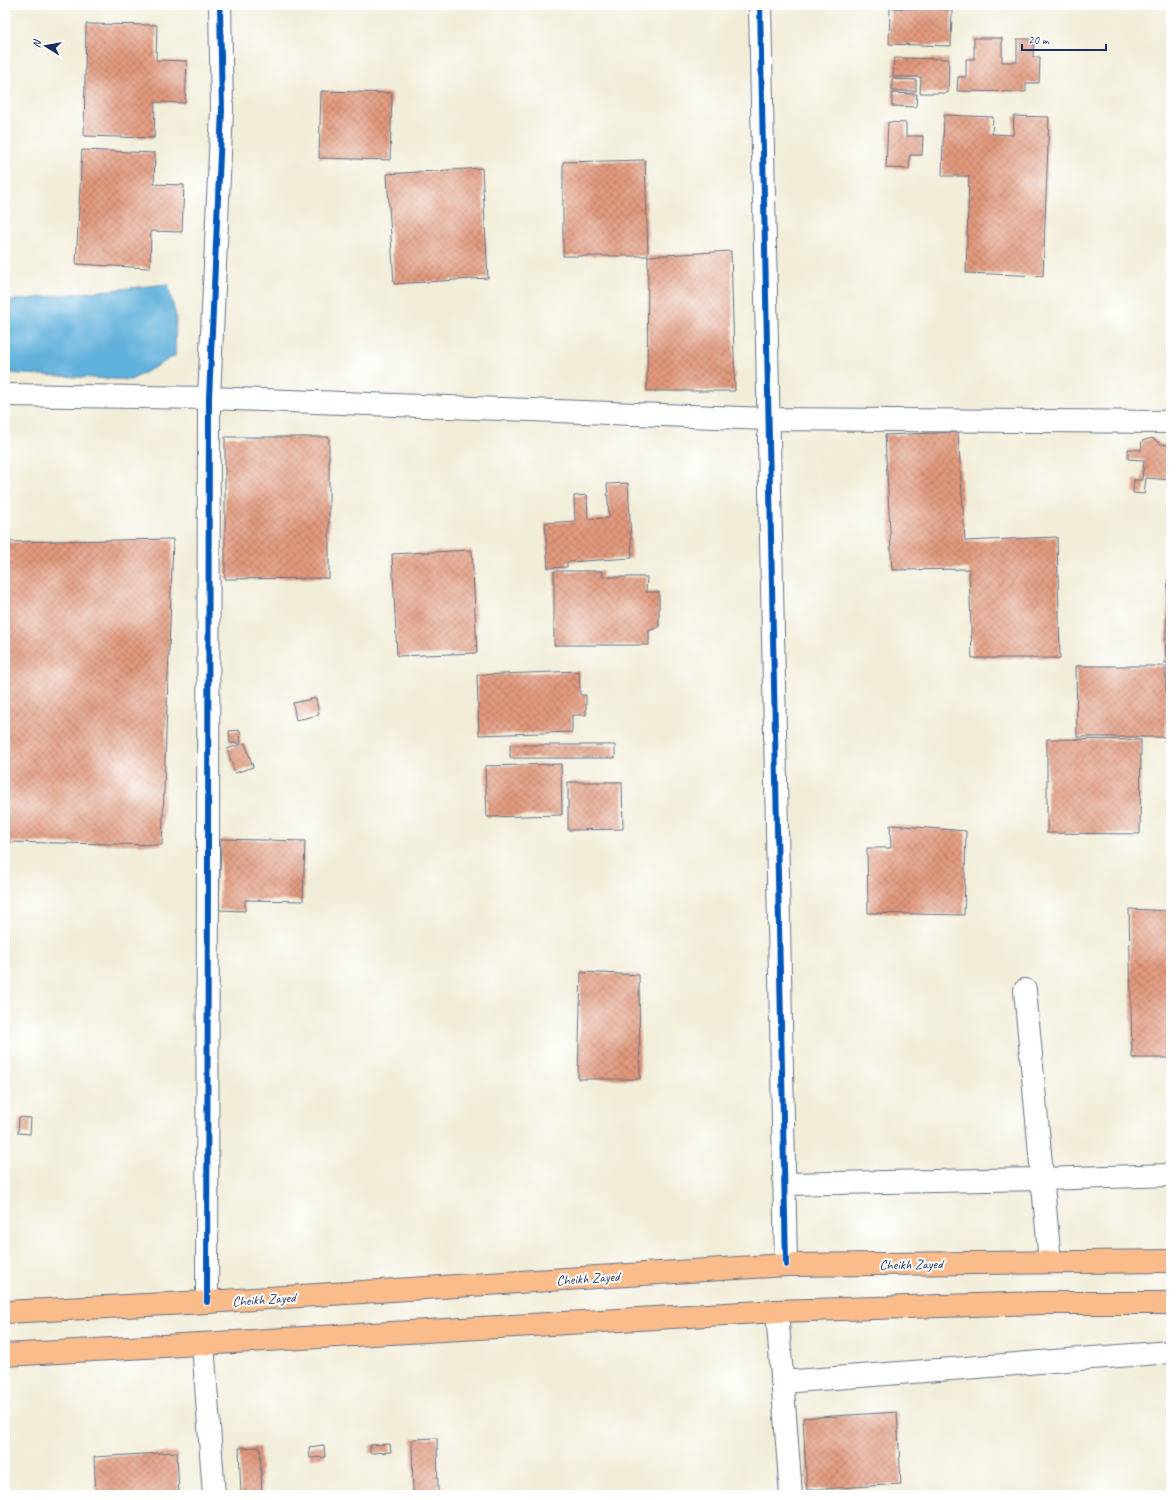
<svg xmlns="http://www.w3.org/2000/svg" width="1176" height="1500" font-family="Caveat,sans-serif">
<defs>
<pattern id="building-cross-hatch" width="8" height="8" patternUnits="userSpaceOnUse"><rect width="8" height="8" fill="#e2997c"/><path d="M0 0l8 8M0 8l8-8" fill="none" stroke="#b67d69"/></pattern>
</defs>
<rect width="100%" height="100%" fill="#fff"/>
<filter id="ink" filterUnits="userSpaceOnUse"><feTurbulence type="fractalNoise" baseFrequency=".025" numOctaves="2"/><feDisplacementMap in="SourceGraphic" scale="8" xChannelSelector="R" yChannelSelector="G"/><feConvolveMatrix kernelMatrix="1 2 1 2 8 2 1 2 1" color-interpolation-filters="sRGB"/></filter>
<filter id="wash" filterUnits="userSpaceOnUse"><feTurbulence type="fractalNoise" baseFrequency=".012" numOctaves="4" result="noise"/><feDisplacementMap in="SourceGraphic" scale="16" xChannelSelector="R" yChannelSelector="G"/><feGaussianBlur stdDeviation="0.9" result="paint"/><feColorMatrix in="noise" values="0 0 0 0 0 0 0 0 0 0 0 0 0 0 0 0 0 1.4 0 .05"/><feComposite in="paint" operator="in"/></filter>
<g filter="url(#wash)">
<rect width="100%" height="100%" fill="#f1edd8"/>
<path fill="#60b1db" stroke="#3e709c" d="M168,284l8,33 -1,39 -44,24 -126,-7v-72z"/>
<g id="blocks">
<path fill="url(#building-cross-hatch)" d="M890,8l62,2 -1,36 -62,-2z
M86,24l71,1 -1,35 31,1 -2,42 -30,-1 -1,36 -70,-2z
M974,38h28v24h15v-23h17l-1,18h7l-1,26h-13v9l-69,-1 1,-14h8v-18h8z
M894,58l55,1 -1,34h-28l1,-16h-28z
M892,79l24,1v11h-24z
M321,91l71,2 -2,67 -71,-2z
M892,93l25,1 -1,13 -24,-1z
M944,115l49,2 -1,17 21,1 1,-19 35,1 -6,159 -77,-3 3,-97h-27z
M888,122l18,1v13h17l-1,19h-12l-1,14 -23,-1z
M82,150l73,3 -1,31 30,1 -2,47 -31,-1 -1,37 -74,-4z
M645,160l3,96h-85v-94z
M482,168l6,110 -94,6 -7,-110z
M731,251l4,140h-88l1,-135z
M958,432l7,109 92,-4 3,121h-88l-3,-89 -77,1 -7,-135z
M225,437h104v141l-104,1z
M1152,438l9,6 10,1v35l-25,-2 -2,16 -11,-1 1,-13h8l2,-20 -16,-1v-10l13,1 1,-9z
M628,483l4,75 -65,4v5l-19,1 -3,-45 30,-2 -1,-25 13,-1 1,24 21,-1 -2,-34z
M173,539l-11,306 -157,-3v-300z
M472,550l5,103 -80,3 -5,-102z
M554,571h49l-1,6h45l-1,15h13v35l-10,4v14h-95z
M1168,577h3v86h-6z
M1076,666h90v71h-89z
M579,671l1,24h6v20h-14v17l-93,3 -2,-60z
M316,698l3,17 -23,5 -3,-17z
M240,730l1,13h-11l-1,-12z
M1047,739l94,1 -1,94 -93,-1z
M245,743l8,24 -18,6 -8,-24z
M510,745h105v13h-105z
M561,764l1,51 -75,2 -2,-51z
M568,782h54l1,47 -55,1z
M890,825l76,6 -2,84 -96,-2 -1,-65h24z
M221,839l84,2 -2,60 -58,-1v11l-26,-1z
M1129,909l42,2v147h-39z
M581,972l58,3 1,104h-62z
M19,1117l12,1 -1,16 -12,-1z
M897,1412l4,72 -94,6 -4,-72z
M437,1438l1,57h-25l-1,-56z
M390,1444l1,8 -21,1v-8z
M324,1445l1,12 -15,1 -1,-11z
M260,1447l2,48h-21l-2,-47z
M177,1452l2,43h-83l-2,-38z"/>
</g>
</g>
<g filter="url(#ink)">
<use href="#blocks" fill-opacity="0" stroke="#667289" stroke-width="1"/>
<g fill="none" stroke-linecap="round" stroke-linejoin="round">
<g stroke="#667289" stroke-width="24">
<path id="minor" d="M760,5l26,1260
M5,395l204,3 559,21 403,3
M1025,990l25,272
M784,1184l258,-5 129,-4
M207,1302l2,-904 13,-288 -2,-105
M777,1311l14,184
M203,1344l11,151
M782,1382l389,-30"/>
</g>
<g stroke="#667289" stroke-width="24">
<path id="highway" d="M5,1312l202,-10 579,-37 385,-4
M5,1355l772,-44 265,-8h129"/>
</g>
<use href="#minor" stroke="#fff" stroke-width="22"/>
<use href="#highway" stroke="#fabc8b" stroke-width="22"/>
<g stroke="#fff" stroke-width="8">
<path id="cycleway" d="M760,5l26,1260
M207,1302l2,-904 13,-288 -2,-105"/>
</g>
<use href="#cycleway" stroke="#0057b8" stroke-width="6"/>
</g>
</g>
<g text-anchor="middle" stroke-width="4" stroke-linejoin="round" paint-order="stroke">
<g font-size="14" fill="#1b2f5e" stroke="#fff">
<text transform="translate(911 1264) rotate(-1)" y="5">Cheikh Zayed</text>
<text transform="translate(588 1278) rotate(-4)" y="5">Cheikh Zayed</text>
<text transform="translate(264 1299) rotate(-4)" y="5">Cheikh Zayed</text>
</g>
</g>
<rect width="1176" height="1500" fill="none" stroke="#fff" stroke-width="20"/>
<g transform="translate(46 46) rotate(281)" stroke="#ffffff" stroke-width="3" paint-order="stroke">
<path d="M0-3L7 15L0 10L-7 15Z" fill="#1b2f5e"/>
<text y="-6" font-size="11" font-weight="bold" text-anchor="middle" fill="#1b2f5e">N</text>
</g>
<path d="M1022 44v6h84v-6" fill="none" stroke="#1b2f5e" stroke-width="2"/>
<text x="1028" y="44" font-size="12" fill="#1b2f5e" stroke="#ffffff" stroke-width="3" paint-order="stroke">20 m</text>
</svg>
